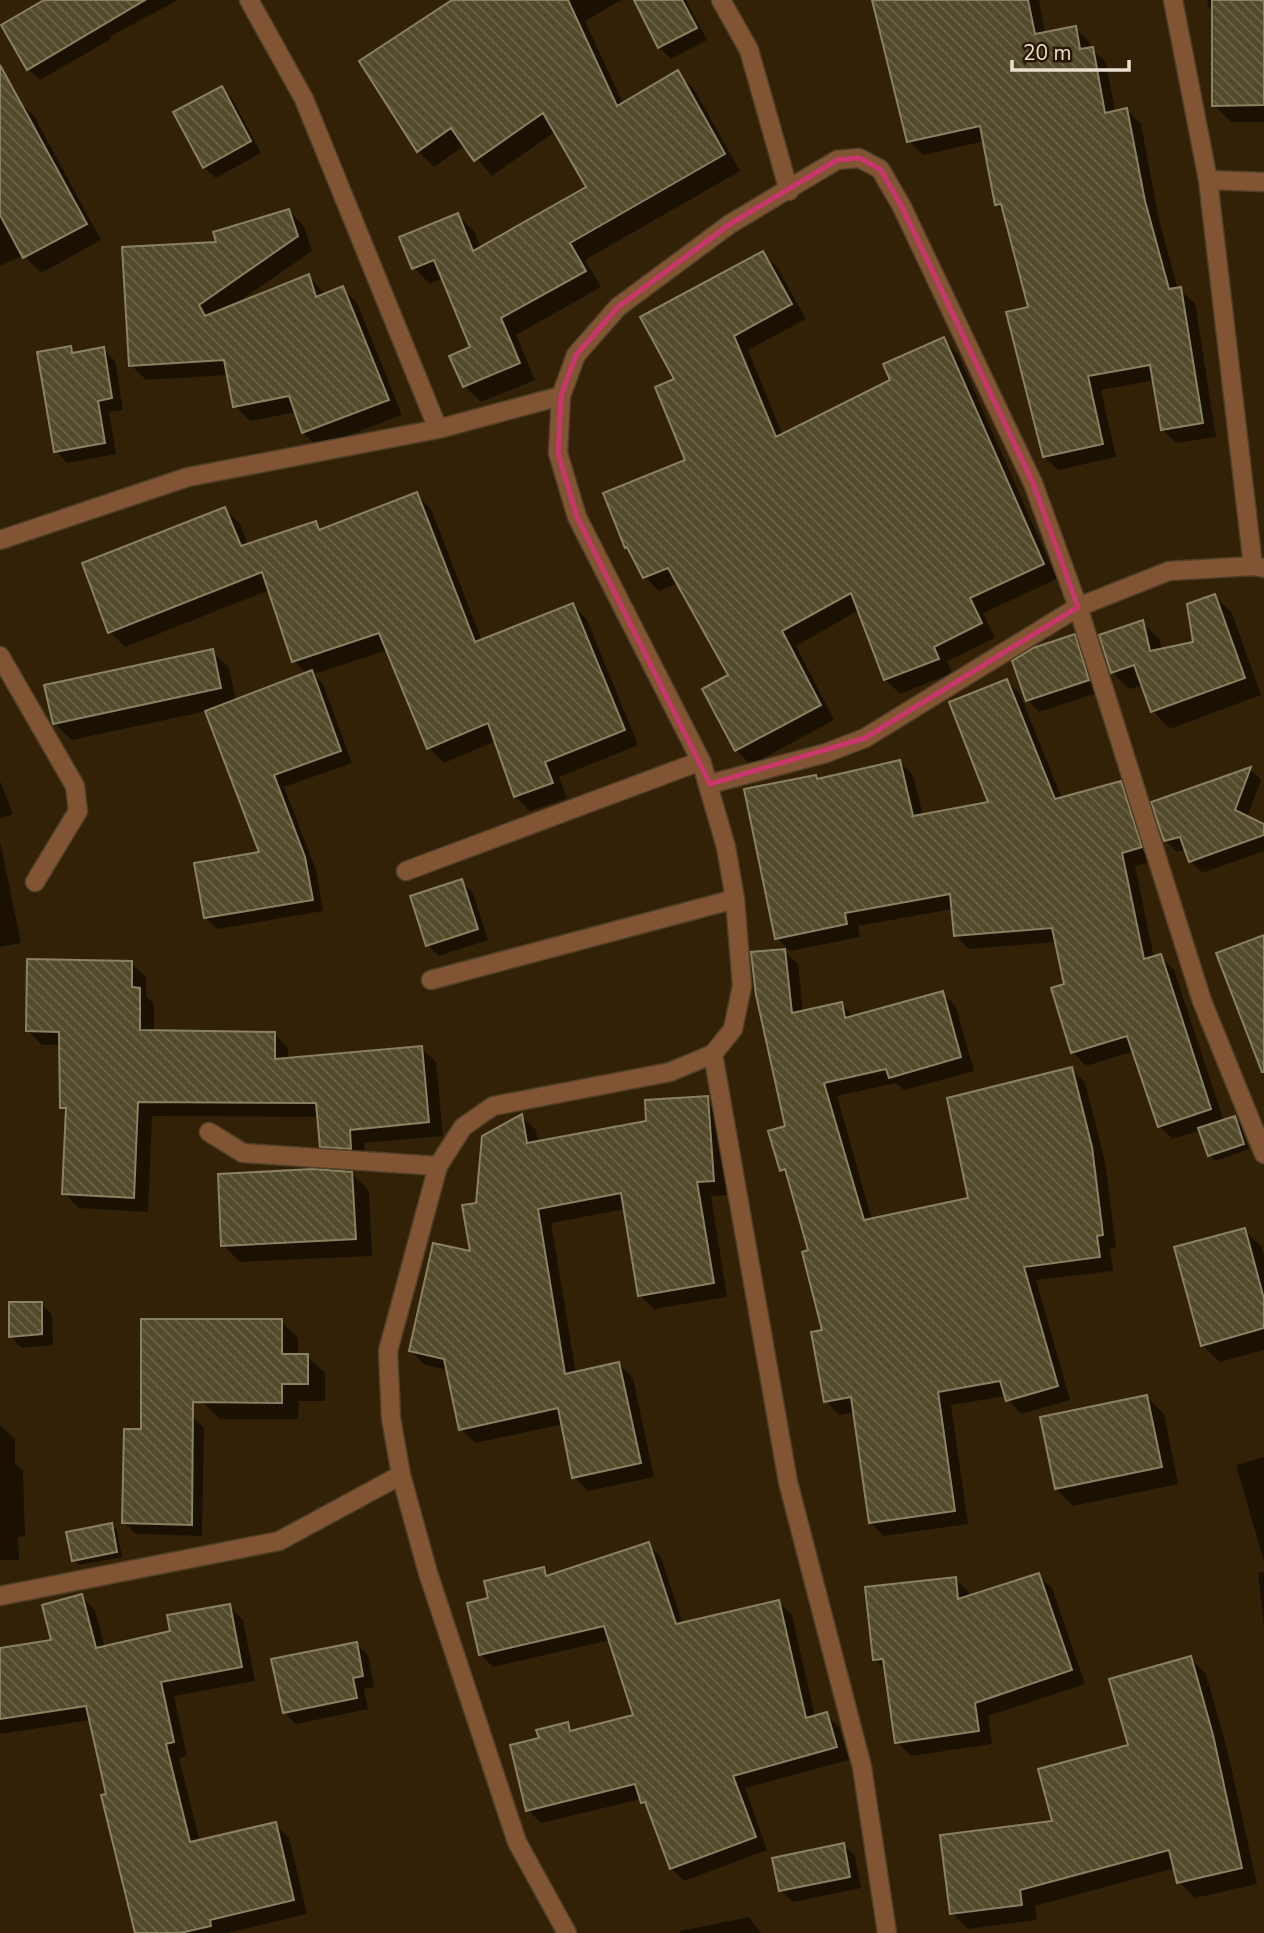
<svg xmlns="http://www.w3.org/2000/svg" width="1264" height="1933" font-family="'Nunito Sans',sans-serif">
<defs>
<pattern id="building-back-hatch" width="6" height="6" patternUnits="userSpaceOnUse" patternTransform="scale(1.75)"><rect width="6" height="6" fill="#534a2c"/><path d="M-1 5l2 2M0 0l6 6M5-1l2 2" fill="none" stroke="#6c644a"/></pattern>
</defs>
<rect width="100%" height="100%" fill="#322107"/>
<path fill="#0007" d="M48,0h130l-69,37 2,2 -71,41 -12,-11z
M455,0h166l-36,21 38,83 54,-31 17,16 46,82 -155,89 16,27 -85,48 19,45 -54,22 -17,-16 9,-38 -29,-70 -14,6 -16,-16 43,-53 17,16 7,17 107,-60 -32,-57 -64,45 -27,-31 -31,22 -16,-16z
M636,0h50l21,40 -36,19 -12,-12z
M875,0h164l6,33 31,-5 13,14 2,7 15,13 9,50 12,-2 14,14 17,92 20,73 17,14 21,134 -40,6 -14,-14 -7,-49 -54,10 15,67 -58,13 -14,-14 -14,-148 -25,-95 -9,-9 -11,-63 -62,14 -14,-14z
M1208,0h56v122h-33l-17,-17 -1,-94 -6,-6z
M221,88l12,12 28,53 -45,25 -12,-11z
M18,100l16,16 67,124 -60,33 -17,-18 -24,11v-156z
M289,211l15,15 8,25 -77,53 74,-28 16,19 18,-7 14,15 45,112 -84,32 -15,-14 -6,-21 -47,9 -15,-15 -6,-31 -83,5 -15,-15 88,-122z
M763,253l14,14 29,52 -58,31 35,86 109,-55 51,-42 15,15 99,225 -74,34 12,25 -48,23 5,12 -52,21 -15,-15 -26,-69 -63,36 38,74 -83,45 -15,-15 -32,-61 27,-14 -52,-92 -20,8 -14,-14 -19,-30 61,-86 -11,-81z
M70,348l6,6 27,-5 12,12 8,49 -14,2 7,42 -49,9 -11,-12z
M416,494l15,15 51,132 91,-36 14,15 51,125 -79,32 8,21 -37,13 -15,-15 -19,-55 -52,22 -15,-15 -41,-98 -74,24 9,10 29,79 -68,24 32,83 7,41 -106,18 -12,-12 57,-64 -55,-142 -135,29 -18,-17 158,-72 17,17 7,33 71,-27 -13,-13 -25,-71 -144,57 -15,-15 115,-123 15,15 8,21 67,-22 7,7z
M1215,596l17,17 29,82 -91,34 -17,-18 -10,-26 -14,4 -17,-17 30,-50 17,17 3,11 33,-6z
M1074,636l12,12 14,44 -61,20 -11,-12z
M1007,681l13,13 42,105 58,-16 14,14 20,64 -19,5 19,92 6,-2 14,14 50,152 11,-4 5,6 9,25 -34,12 -5,-6 -9,-25 -28,9 -14,-13 -25,-75 -48,15 -13,-14 -7,-67 -9,-43 -88,7 -14,-14 -2,-26 -95,17 2,11 -70,14 -13,-13 39,-161 3,3 81,-18 13,13 10,41 68,-13z
M1250,769l11,11 -14,38 17,8v25l-62,22 -11,-12 -5,-12 -9,3 -12,-12 -12,-37z
M0,781l13,33 -13,5z
M0,841l21,102 -21,4z
M461,881l12,12 15,47 -49,16 -11,-11z
M784,951l14,13 5,49 38,-9 13,13 88,-24 14,14 18,64 -70,19 -8,-7 -59,13 35,124 98,-20 102,-131 13,14 20,79 11,86 -6,1 3,22 -77,9 34,120 -49,14 -15,-18 -55,9 17,119 -84,12 -13,-13 -16,-111 -16,3 -13,-14 -2,-70 -14,-79 -20,-74 -9,-8 6,-43z
M131,963l15,14v19l8,8v28l120,1 14,15v12l133,-12 15,14 7,74 -79,7 1,19 -29,-2 -15,-14 -2,-29 -167,-1 -4,96 -70,-4 -14,-15 4,-80 -7,-6v-62h-19l-15,-15z
M707,1097l14,14 6,84 -16,1 16,101 -73,12 -14,-14 -14,-86 -75,14 25,151 43,-10 14,14 21,99 -66,14 -14,-14 -11,-53 -88,19 -14,-14 -13,-59 -23,-5 -14,-14 61,-98 6,-49 44,-87 14,13 2,13 110,-21z
M352,1173l17,18 3,65 -132,6 -17,-17z
M1244,1230l18,17 2,9v94l-44,12 -18,-17z
M41,1303l11,12 1,30 -31,3 -11,-11z
M281,1321l17,17v18h9l18,17v28h-26l-1,18h-78l-18,-17z
M1147,1397l17,17 14,70 -105,22 -17,-17z
M192,1416l12,12 -2,108 -66,-2 -12,-11 19,-92z
M0,1425l15,14v24l8,8 2,65 -7,1 1,23h-19z
M1264,1457v105l-28,-97z
M111,1525l6,5 5,27 -43,8 -5,-5z
M648,1544l13,13 22,67 96,-22 13,13 23,102 11,-3 13,13 10,33 -104,28 22,62 -83,31 -13,-13 -21,-58 -9,-11 -100,24 -13,-13 13,-70 26,-16 8,8 60,-16 -25,-76 -117,27 -13,-13 10,-55 53,-30 8,7z
M1264,1572v52l-6,-51z
M1038,1575l14,13 33,96 -97,32 4,28 -81,12 -14,-14 -11,-72 -11,-11 80,-80 14,13v6z
M81,1596l14,14 10,38 68,-15 56,-27 14,14 12,61 -81,15 13,60 -8,2 21,84 75,-18 14,14 18,76 -80,19h-90l-46,-213 -91,14v-85l54,-8z
M356,1644l12,11 6,32 -10,2 4,20 -72,15 -12,-12z
M1190,1658l16,16 22,79 29,131 -62,14 -16,-16 -4,-14 -140,38 2,14 -69,9 -16,-16 102,-91 76,-75z
M843,1845l12,11 6,32 -68,14 -12,-11z
M749,1917l12,16h-81v-2z"/>
<path fill="url(#building-back-hatch)" stroke="#8a8161" stroke-width="2" d="M44,0h101l-118,70 -26,-45z
M452,0h116l49,106 61,-36 47,84 -155,89 16,28 -85,47 19,45 -57,24 -14,-31 21,-9 -36,-87 -22,9 -13,-32 59,-24 15,38 113,-64 -43,-74 -69,48 -23,-33 -34,24 -58,-91z
M634,0h48l15,28 -39,20z
M872,0h156l7,34 41,-8 4,23 13,-2 12,66 22,-5 18,93 24,88 12,-2 22,136 -42,7 -11,-65 -62,11 15,68 -60,13 -37,-145 22,-5 -27,-103 -6,1 -15,-79 -73,16z
M1212,0h52v105l-52,1z
M0,65l87,159 -64,34 -23,-43z
M222,86l29,55 -48,27 -30,-56z
M289,209l9,27 -99,69 6,11 104,-42 7,23 27,-11 46,114 -87,33 -13,-37 -56,11 -9,-47 -95,6 -7,-119 94,-5 -3,-10z
M763,251l29,53 -58,32 42,101 114,-57 -7,-16 61,-27 100,227 -74,34 12,25 -48,24 5,12 -55,21 -33,-87 -69,38 39,74 -86,46 -33,-62 26,-14 -60,-107 -25,10 -16,-31 -2,1 -22,-55 82,-33 -30,-73 19,-8 -34,-62z
M71,346l1,7 32,-6 8,51 -14,3 7,42 -51,9 -17,-100z
M417,492l58,150 98,-39 52,127 -80,32 8,21 -39,14 -26,-74 -61,26 -48,-116 -87,29 -30,-90 -154,61 -26,-70 143,-56 16,39 75,-25 3,9z
M1215,594l30,84 -94,34 -17,-47 -23,8 -12,-38 44,-15 7,31 43,-9 -6,-38z
M1075,634l14,46 -63,21 -14,-40 21,-13z
M213,649l8,39 -168,36 -9,-39z
M312,670l29,81 -67,24 31,82 8,43 -109,18 -10,-55 65,-11 -54,-141z
M1007,679l48,120 66,-18 21,66 -20,6 22,106 17,-5 50,155 -53,18 -31,-91 -56,17 -20,-65 13,-4 -12,-56 -98,8 -4,-42 -105,19 2,11 -72,15 -31,-150 72,-14 1,4 83,-19 13,56 75,-14 -39,-100z
M1251,767l-16,43 29,14v11l-75,27 -9,-25 -16,4 -13,-39z
M462,879l16,50 -52,17 -16,-50z
M1264,935v137h-2l-46,-119z
M785,949l7,64 50,-11 3,16 98,-27 18,66 -72,21 -3,-9 -62,14 40,137 104,-22 -21,-100 125,-31 20,80 11,88 -6,1 3,21 -76,10 34,119 -52,15 -6,-20 -62,11 17,119 -86,12 -18,-126 -27,5 -13,-70 11,-2 -20,-78 6,-2 -23,-81 -5,2 -12,-40 17,-5 -29,-131 -5,-43z
M27,959l105,2v26l8,1v42l135,2v27l147,-13 7,76 -79,8 1,19 -31,-2 -4,-44 -178,-1 -4,96 -72,-4 4,-86h-6l-1,-76 -33,-1z
M708,1096l6,85 -17,1 17,101 -76,13 -17,-103 -83,16 27,165 54,-12 22,101 -69,15 -14,-70 -99,22 -15,-71 -35,-8 24,-108 37,8 -8,-46 14,-2 6,-67 40,-22 5,29 119,-22 -1,-21z
M1235,1116l9,28 -36,12 -10,-28z
M314,1169l38,3 4,67 -135,7 -3,-72z
M1245,1228l19,71v29l-63,18 -27,-99z
M9,1302h33v32l-33,3z
M141,1319h141v35h26v30h-26v19l-89,-1 -1,123 -70,-2 2,-94h17z
M1147,1395l15,72 -107,22 -15,-72z
M112,1523l5,29 -45,9 -6,-29z
M649,1542l27,82 103,-24 27,118 21,-6 10,35 -104,29 23,61 -86,32 -25,-67 -4,1 -6,-19 -109,27 -16,-66 29,-7 -3,-8 32,-8 2,9 63,-16 -29,-89 -125,29 -12,-52 21,-5 -4,-17 60,-14 2,9z
M1039,1573l33,97 -97,33 4,28 -84,12 -12,-84 -10,1 -8,-73 91,-10 2,22z
M82,1594l14,54 74,-17 -3,-16 63,-11 12,63 -81,15 13,60 -8,2 24,98 86,-20 18,78 -84,20 1,6 -31,7h-45l-34,-138 5,-1 -20,-88 -86,13v-71l51,-8 -9,-35z
M357,1642l6,34 -10,2 4,20 -74,15 -12,-54z
M1191,1656l22,79 29,133 -65,15 -8,-33 -149,40 2,15 -72,9 -10,-79 112,-14 -14,-52 90,-24 -19,-66z
M844,1843l6,34 -71,14 -7,-33z"/>
<g fill="none" stroke-linecap="round" stroke-linejoin="round">
<g stroke="#4f3f27" stroke-width="21">
<path id="minor" d="M249,0l55,99 134,330
M721,0l28,50 40,141
M1173,0l35,180 45,386
M1208,180l56,2
M0,540l188,-63 250,-48 123,-33
M0,656l75,130 3,25 -43,71
M710,784l116,-31 39,-15 213,-131 91,-36 84,-5 11,2
M406,871l295,-110
M431,980l304,-81
M713,1054l75,428 74,285 25,166
M209,1132l34,21 195,13
M0,1596l279,-55 122,-66
M567,1933l-50,-91 -89,-269 -27,-98 -10,-57 -3,-67 50,-185 25,-39 30,-21 177,-34 43,-18 20,-25 9,-43 -7,-87 -9,-52 -25,-86 -124,-244 -19,-64 3,-57 15,-41 42,-48 112,-83 107,-64 22,-2 21,11 21,36 132,278 45,124 124,394 62,153"/>
</g>
<use href="#minor" stroke="#815533" stroke-width="18"/>
</g>
<path fill="none" stroke="#c8366c" stroke-width="5" stroke-linejoin="round" d="M859,158l21,11 21,36 132,278 45,124 -213,131 -155,46 -133,-267 -19,-64 3,-57 15,-41 42,-48 112,-83 107,-64z"/>
<path d="M1012 60v10h117v-10" fill="none" stroke="#e9decf" stroke-width="3.5"/>
<text x="1023" y="60" font-size="21" fill="#e9decf" stroke="#281800" stroke-width="5" paint-order="stroke">20 m</text>
</svg>
